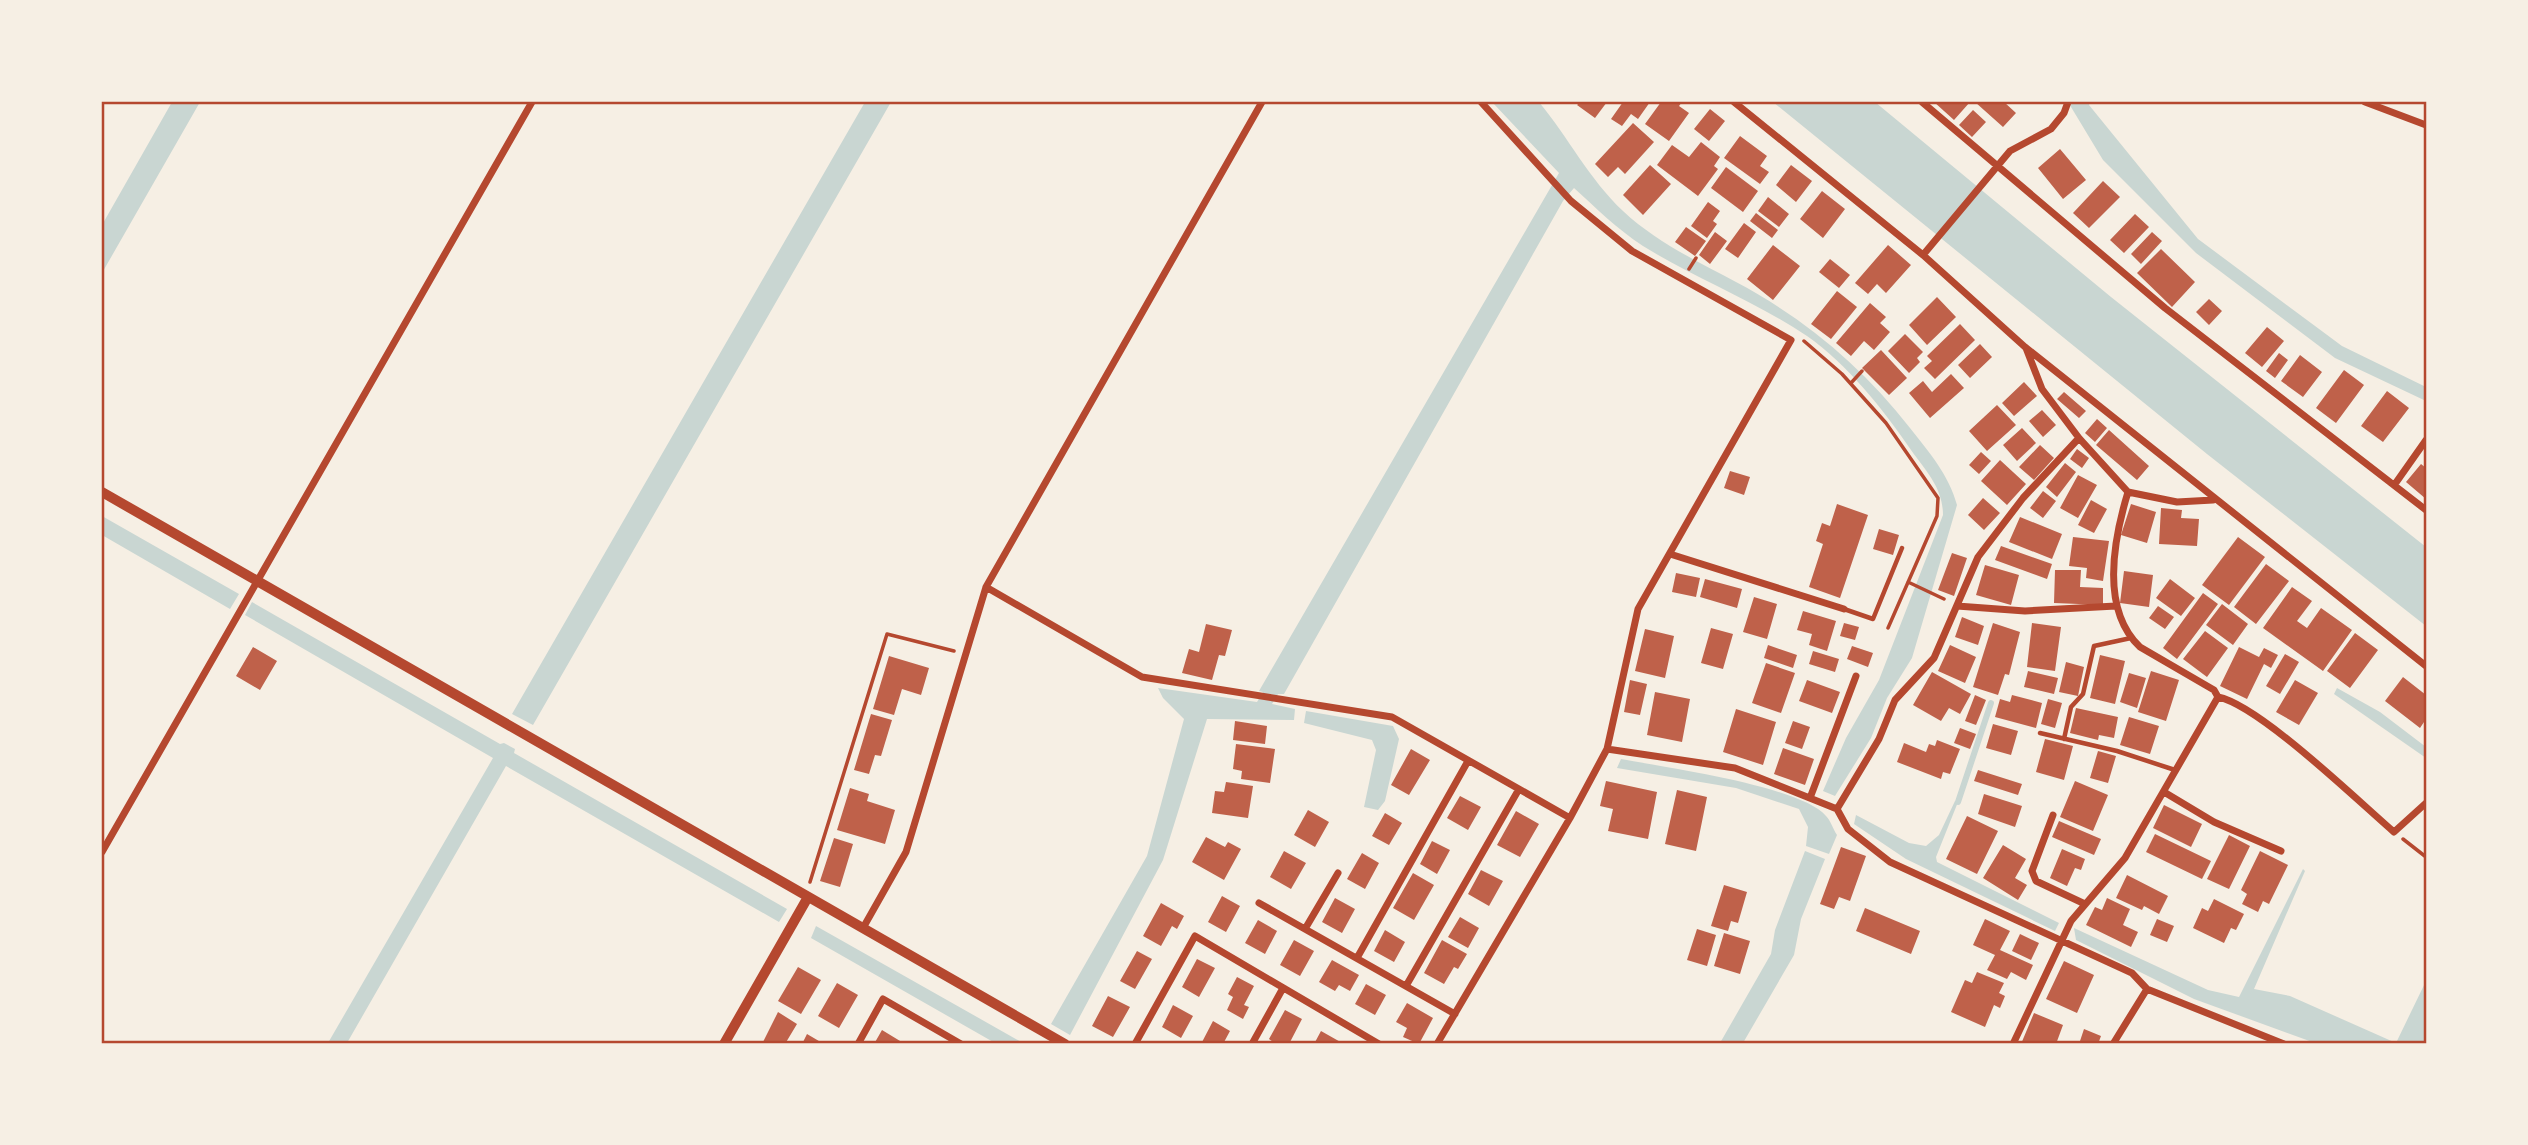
<svg xmlns="http://www.w3.org/2000/svg" width="2528" height="1145" font-family="Rubik,sans-serif">
<rect width="100%" height="100%" fill="#f6efe4"/>
<path fill="#c9d6d2" d="M172,102h28l-98,171v-48z
M865,102h26l-358,623 -21,-11z
M1492,102h47c29,35 50,77 84,109 33,31 74,50 113,71 68,36 127,85 174,146 19,24 39,47 47,77l-45,153 -25,40 -16,40 -36,58 -12,-5 23,-53 33,-58 64,-165c0,-27 -17,-44 -32,-65 -28,-41 -63,-85 -104,-114 -52,-35 -111,-57 -164,-90 -26,-17 -47,-38 -69,-58l-11,13 -279,493h-6l-6,10 23,5 -1,11 -87,-1 -44,141 -93,175 -19,-11 96,-168 37,-137 -21,-21 -5,-10 99,14 6,-10 -4,-1 300,-518z
M1773,102h102l236,195 315,250v79l-219,-172z
M2068,102h22l-1,3 109,134 144,107 84,41v14l-91,-43 -139,-105 -93,-93z
M102,516l137,78 -9,15 -128,-74z
M252,602l248,142 4,-1 11,6 -1,4 273,156 -8,13 -273,-156 -159,277h-19l165,-285 -248,-143z
M2337,688l43,24 46,35v11l-92,-64z
M1306,711l87,15 6,13 -14,62 -7,9 -14,-3 12,-57 -4,-10 -68,-17z
M1621,759c42,8 180,27 205,57 5,5 7,13 11,19l-8,19 -23,-8 2,-19 -9,-18 -63,-21 -119,-20z
M1955,801l3,1 -22,55 1,5 122,61 -4,8 -149,-72 -52,-35 2,-9 53,28 17,3 13,-11z
M1805,851l20,8 -24,60 -7,36 -51,88h-23l51,-89 4,-24z
M2303,869l2,2 -51,118 36,7 106,47 30,-62 -2,62h-109l-121,-44 -118,-59 -2,-12 134,62 31,7z
M816,926l207,117h-28l-184,-105z"/>
<g fill="none" stroke-linecap="round" stroke-linejoin="round">
<path stroke="#c9d6d2" stroke-width="6" d="M1958,802l33,-99"/>
</g>
<path fill="#bf614a" d="M1580,102h27l-12,16 -18,-13z
M1623,102h27l-12,17 -7,-5 -9,12 -11,-7z
M1661,102h21l-3,4 10,7 -20,28 -24,-17z
M1934,102h36l-16,18z
M1975,102h29l12,11 -13,14z
M1710,109l15,12 -16,20 -15,-12z
M1973,110l13,12 -14,15 -13,-12z
M1633,123l21,19 -29,32 -7,-7 -10,10 -13,-13z
M1740,136l27,20 -7,10 9,6 -9,12 -36,-26z
M1701,142l19,15 -6,9 4,3 -20,27 -41,-31 15,-20 17,12z
M2060,149l26,31 -23,19 -25,-31z
M1650,165l21,19 -28,31 -20,-20z
M1791,165l21,16 -16,21 -20,-17z
M1726,167l32,24 -15,21 -32,-24z
M2103,181l17,16 -31,31 -16,-15z
M1822,191l23,18 -22,29 -23,-19z
M1768,197l21,17 -10,13 -21,-16z
M1708,202l12,9 -7,10 4,3 -10,14 -16,-12z
M1756,213l22,17 -6,8 -22,-17z
M2135,214l14,13 -25,26 -14,-13z
M1744,223l12,9 -18,26 -13,-9z
M1686,227l20,14 -11,15 -20,-14z
M1715,232l12,9 -17,23 -11,-9z
M2152,232l10,9 -21,23 -10,-10z
M1773,245l27,21 -27,34 -26,-21z
M1888,245l23,20 -25,28 -9,-9 -9,10 -13,-11z
M2161,249l34,33 -23,25 -35,-34z
M1830,259l20,16 -11,13 -20,-16z
M1837,291l20,16 -26,32 -20,-15z
M1937,297l19,20 -29,28 -18,-20z
M2209,299l13,12 -13,14 -13,-13z
M1870,303l16,14 -6,6 10,9 -16,18 -10,-9 -13,15 -15,-13z
M1960,324l15,16 -40,39 -11,-11 8,-7 -5,-5z
M2267,327l17,14 -22,26 -17,-14z
M1905,334l18,18 -6,6 3,4 -11,11 -21,-22z
M1980,344l12,13 -22,21 -12,-13z
M1881,350l26,28 -18,17 -27,-27z
M2279,353l9,7 -13,18 -9,-7z
M2300,355l22,17 -19,25 -22,-16z
M2344,370l20,15 -28,38 -20,-15z
M1951,374l13,14 -34,30 -21,-25 14,-12 9,11z
M2024,382l13,14 -23,20 -12,-13z
M2387,391l22,17 -26,34 -22,-16z
M2064,392l22,19 -7,7 -22,-19z
M1997,405l19,20 -29,26 -18,-20z
M2042,410l14,15 -13,12 -14,-16z
M2097,419l10,9 -12,14 -10,-9z
M2022,428l14,15 -19,18 -14,-16z
M2109,430l40,36 -12,14 -41,-35z
M2040,445l14,13 -20,22 -15,-13z
M2077,449l12,9 -7,10 -12,-9z
M1981,452l10,9 -12,13 -10,-9z
M2000,460l26,24 -19,21 -26,-24z
M2065,463l11,9 -19,25 -11,-10z
M2421,464l5,4v31l-20,-17z
M1730,471l20,6 -6,18 -20,-7z
M2078,475l19,10 -19,33 -18,-10z
M2043,491l13,10 -13,17 -13,-10z
M1983,498l17,15 -16,17 -16,-15z
M2091,500l16,9 -13,24 -16,-8z
M1837,504l31,11 -28,83 -31,-11 14,-43 -7,-3 6,-18 8,3z
M2131,504l25,8 -9,31 -26,-8z
M2161,508l21,2 -1,8 18,1 -2,27 -38,-2z
M2020,517l42,17 -10,25 -43,-17z
M1879,529l20,6 -6,20 -20,-6z
M2073,537l36,4 -6,40 -17,-3 1,-10 -18,-2z
M2238,537l27,20 -36,48 -27,-20z
M2001,546l51,18 -5,15 -52,-19z
M1952,553l15,5 -13,38 -16,-6z
M2266,564l23,17 -33,43 -22,-17z
M1985,565l34,10 -8,30 -35,-10z
M2055,570h26l-1,17 23,1v17l-49,-2z
M2124,571l29,4 -4,32 -29,-4z
M1676,573l24,5 -4,19 -24,-5z
M1705,579l37,10 -5,19 -37,-11z
M2170,579l25,19 -14,18 -25,-18z
M2292,587l20,14 -15,20 10,7 14,-20 31,22 -29,41 -60,-43z
M2203,593l15,11 -41,55 -14,-11z
M1754,597l23,7 -10,35 -24,-7z
M2222,604l26,20 -15,21 -27,-20z
M2158,606l16,11 -9,12 -16,-11z
M1803,611l33,10 -9,30 -18,-6 3,-11 -15,-4z
M1962,617l22,9 -6,19 -23,-8z
M1844,623l15,4 -4,13 -15,-4z
M1993,623l27,9 -11,43 -4,-1 -7,21 -25,-8z
M2032,623l29,4 -6,44 -28,-4z
M1206,624l26,6 -7,26 -6,-1 -7,25 -30,-7 7,-24 10,3z
M1711,628l22,6 -10,35 -22,-6z
M1645,629l29,7 -9,42 -30,-7z
M2205,631l23,17 -21,29 -24,-18z
M2355,633l23,17 -28,38 -23,-17z
M1768,645l29,10 -4,13 -29,-10z
M1950,645l26,12 -11,26 -27,-12z
M1852,646l21,7 -5,14 -21,-8z
M253,647l24,14 -17,29 -24,-14z
M2239,647l20,10 5,-9 14,7 -7,13 -7,-4 -17,35 -27,-13z
M1813,651l26,8 -4,13 -26,-8z
M2285,654l14,8 -19,32 -14,-8z
M2100,655l25,6 -10,43 -25,-6z
M889,656l40,12 -8,27 -19,-6 -8,26 -21,-6z
M2066,662l18,5 -6,29 -19,-4z
M1766,663l29,10 -14,40 -29,-10z
M2028,671l30,7 -4,16 -30,-7z
M2151,671l28,9 -13,41 -28,-9z
M1932,672l39,22 -11,20 -11,-6 -8,13 -28,-16z
M2129,673l17,5 -9,30 -17,-6z
M2403,677l23,18v24l-6,9 -35,-27z
M1630,680l17,4 -7,31 -16,-3z
M1807,680l33,12 -8,21 -33,-12z
M2295,680l23,13 -19,32 -23,-13z
M1655,692l35,7 -8,43 -35,-7z
M1975,695l11,5 -10,25 -11,-4z
M2012,695l30,8 -6,25 -41,-11 5,-18 10,3z
M2048,699l14,4 -7,25 -14,-4z
M2076,708l42,9 -4,21 -15,-3 -1,5 -28,-7z
M1736,709l40,13 -13,43 -40,-13z
M871,714l21,6 -11,36 -6,-1 -6,19 -15,-4z
M2129,717l30,9 -9,28 -30,-9z
M1235,721l32,5 -2,18 -32,-4z
M1793,721l17,6 -8,22 -17,-6z
M1993,724l25,7 -7,24 -25,-7z
M1960,728l16,6 -6,15 -16,-6z
M2045,739l28,7 -9,34 -28,-8z
M1937,740l23,9 -10,25 -7,-2 -2,7 -44,-17 7,-19 22,9 3,-8 6,2z
M1236,744l39,5 -5,34 -29,-4 1,-8 -9,-2z
M1783,748l31,11 -9,26 -31,-11z
M1411,749l19,11 -21,35 -18,-10z
M2098,751l18,5 -8,27 -18,-5z
M1978,770l44,14 -4,11 -44,-14z
M1606,781l51,11 -9,47 -40,-8 5,-22 -13,-3z
M2075,781l33,14 -15,36 -33,-14z
M1226,782l27,4 -5,32 -36,-5 3,-22 9,1z
M850,788l19,6 -2,7 28,9 -10,34 -48,-14z
M1677,790l30,7 -11,54 -31,-7z
M1984,794l38,12 -7,21 -37,-13z
M1460,796l21,11 -13,23 -21,-12z
M2164,805l38,19 -11,23 -38,-19z
M1308,810l21,12 -14,25 -21,-12z
M1516,811l23,13 -19,33 -23,-12z
M1385,813l17,10 -13,22 -17,-9z
M1967,816l31,15 -21,43 -31,-15z
M2059,821l42,18 -7,16 -42,-18z
M2155,834l56,27 -9,18 -56,-27z
M2229,835l21,11 -21,43 -22,-10z
M1206,837l19,10 3,-5 13,7 -17,31 -32,-18z
M834,838l19,6 -13,43 -20,-6z
M1432,841l18,9 -13,24 -17,-10z
M2003,845l23,14 -11,19 12,7 -9,15 -35,-22z
M1841,847l25,9 -16,45 -11,-4 -5,12 -14,-5z
M2062,849l23,10 -4,11 -6,-2 -8,18 -17,-8z
M1284,851l22,12 -15,26 -21,-12z
M2260,851l28,14 -19,39 -6,-3 -5,11 -16,-8 5,-10 -6,-4z
M1362,853l17,10 -14,26 -18,-10z
M1481,870l22,11 -14,25 -21,-12z
M1413,873l21,12 -20,35 -21,-12z
M2127,875l41,21 -9,18 -15,-8 -2,4 -26,-12z
M1724,885l23,7 -9,31 -7,-2 -3,10 -17,-5z
M1222,896l18,10 -14,26 -18,-10z
M1335,898l20,11 -13,24 -20,-11z
M2107,898l23,11 -7,16 15,7 -7,15 -45,-22 9,-18 7,3z
M2214,899l30,15 -8,16 -5,-2 -7,15 -31,-15 9,-20 6,3z
M1161,903l23,13 -7,13 -5,-3 -11,20 -18,-10z
M1865,908l55,23 -9,23 -55,-23z
M1460,917l19,11 -11,20 -20,-11z
M1985,919l25,12 -10,19 33,15 -7,15 -15,-8 -4,7 -20,-9 8,-15 -22,-10z
M2157,919l17,7 -7,16 -17,-7z
M1258,920l19,11 -12,23 -20,-11z
M1697,929l19,6 -9,31 -20,-6z
M1385,930l20,12 -11,20 -20,-11z
M1724,933l26,8 -10,33 -26,-8z
M2020,934l19,9 -8,17 -19,-9z
M1294,940l20,11 -14,25 -20,-11z
M1442,940l25,14 -9,15 -4,-2 -10,17 -20,-11z
M1137,951l15,8 -17,30 -15,-8z
M1197,959l18,9 -16,29 -17,-10z
M1332,960l27,15 -9,16 -11,-6 -4,6 -16,-9z
M2064,961l30,14 -17,38 -31,-14z
M798,967l23,13 -20,34 -23,-13z
M1977,972l27,11 -5,10 6,3 -5,12 -6,-3 -9,22 -34,-15 14,-32 7,3z
M1237,977l17,9 -10,19 5,2 -6,12 -16,-9 6,-13 -5,-3z
M837,983l21,12 -19,33 -21,-12z
M1366,984l20,11 -11,20 -20,-11z
M1108,996l22,11 -17,30 -21,-11z
M1407,1003l26,15 -14,26 -16,-7 4,-9 -11,-6z
M1173,1005l20,11 -12,22 -19,-11z
M1285,1010l17,9 -13,25h-13l-7,-5z
M778,1012l19,12 -12,20h-23z
M2034,1013l29,12 -7,19h-35z
M1213,1021l17,10 -7,13h-22z
M2084,1029l17,7 -3,8h-19z
M882,1030l23,14h-31z
M1321,1031l23,13h-30z
M807,1034l17,10h-22z"/>
<g fill="none" stroke-linecap="round" stroke-linejoin="round">
<path stroke="#b5482f" stroke-width="3.5" d="M1689,269l7,-11
M1804,341l38,33 44,49 52,75 -1,18 -49,112
M1851,383l11,-12
M1908,582l36,17
M2403,839l23,18
M810,882l77,-248 67,17"/>
<path stroke="#b5482f" stroke-width="4.5" d="M1844,609l29,10 29,-71
M2040,733l77,18 58,19
M2064,739l7,-32 12,-13 11,-48 37,-8"/>
<path stroke="#b5482f" stroke-width="7" d="M1734,102l189,153 102,92 401,319
M1922,102l243,206 261,202
M2365,102l61,23
M1923,255l87,-104 41,-22 13,-16 4,-11
M2026,348l16,41 37,49 49,54c-14,46 -28,117 12,155l74,43 4,7c41,8 140,104 176,135l32,-29
M2395,484l31,-44
M2128,492l49,10 36,-2
M1670,554l174,55
M986,587l156,90 250,40 178,101 37,-69 31,-140 153,-269 -159,-89 -61,-50 -90,-99
M1957,606l68,5 91,-5
M1607,749l128,19 102,41 11,20 42,33 242,111 15,16 137,55
M2164,792l50,30 67,29
M1810,798l46,-122
M1837,809l42,-70 16,-39 39,-42 44,-101 45,-59 56,-60
M2053,815l-21,56 4,10 49,23
M102,852l430,-750
M1259,903l196,111
M863,928l43,-76 80,-265 276,-485
M1305,929l33,-56
M1357,958l111,-197
M1406,986l113,-197
M858,1044l25,-45 78,45
M1135,1044l60,-108 184,108
M1252,1044l31,-56
M1437,1044l133,-226
M2013,1044l58,-123 54,-63 93,-161
M2113,1044l34,-55"/>
<path stroke="#b5482f" stroke-width="10" d="M102,492l963,552
M724,1044l84,-147"/>
</g>
<rect width="2528" height="1145" fill="none" stroke="#f6efe4" stroke-width="206"/>
<rect x="103" y="103" width="2322" height="939" fill="none" stroke="#b5482f" stroke-width="2.5"/>
</svg>
